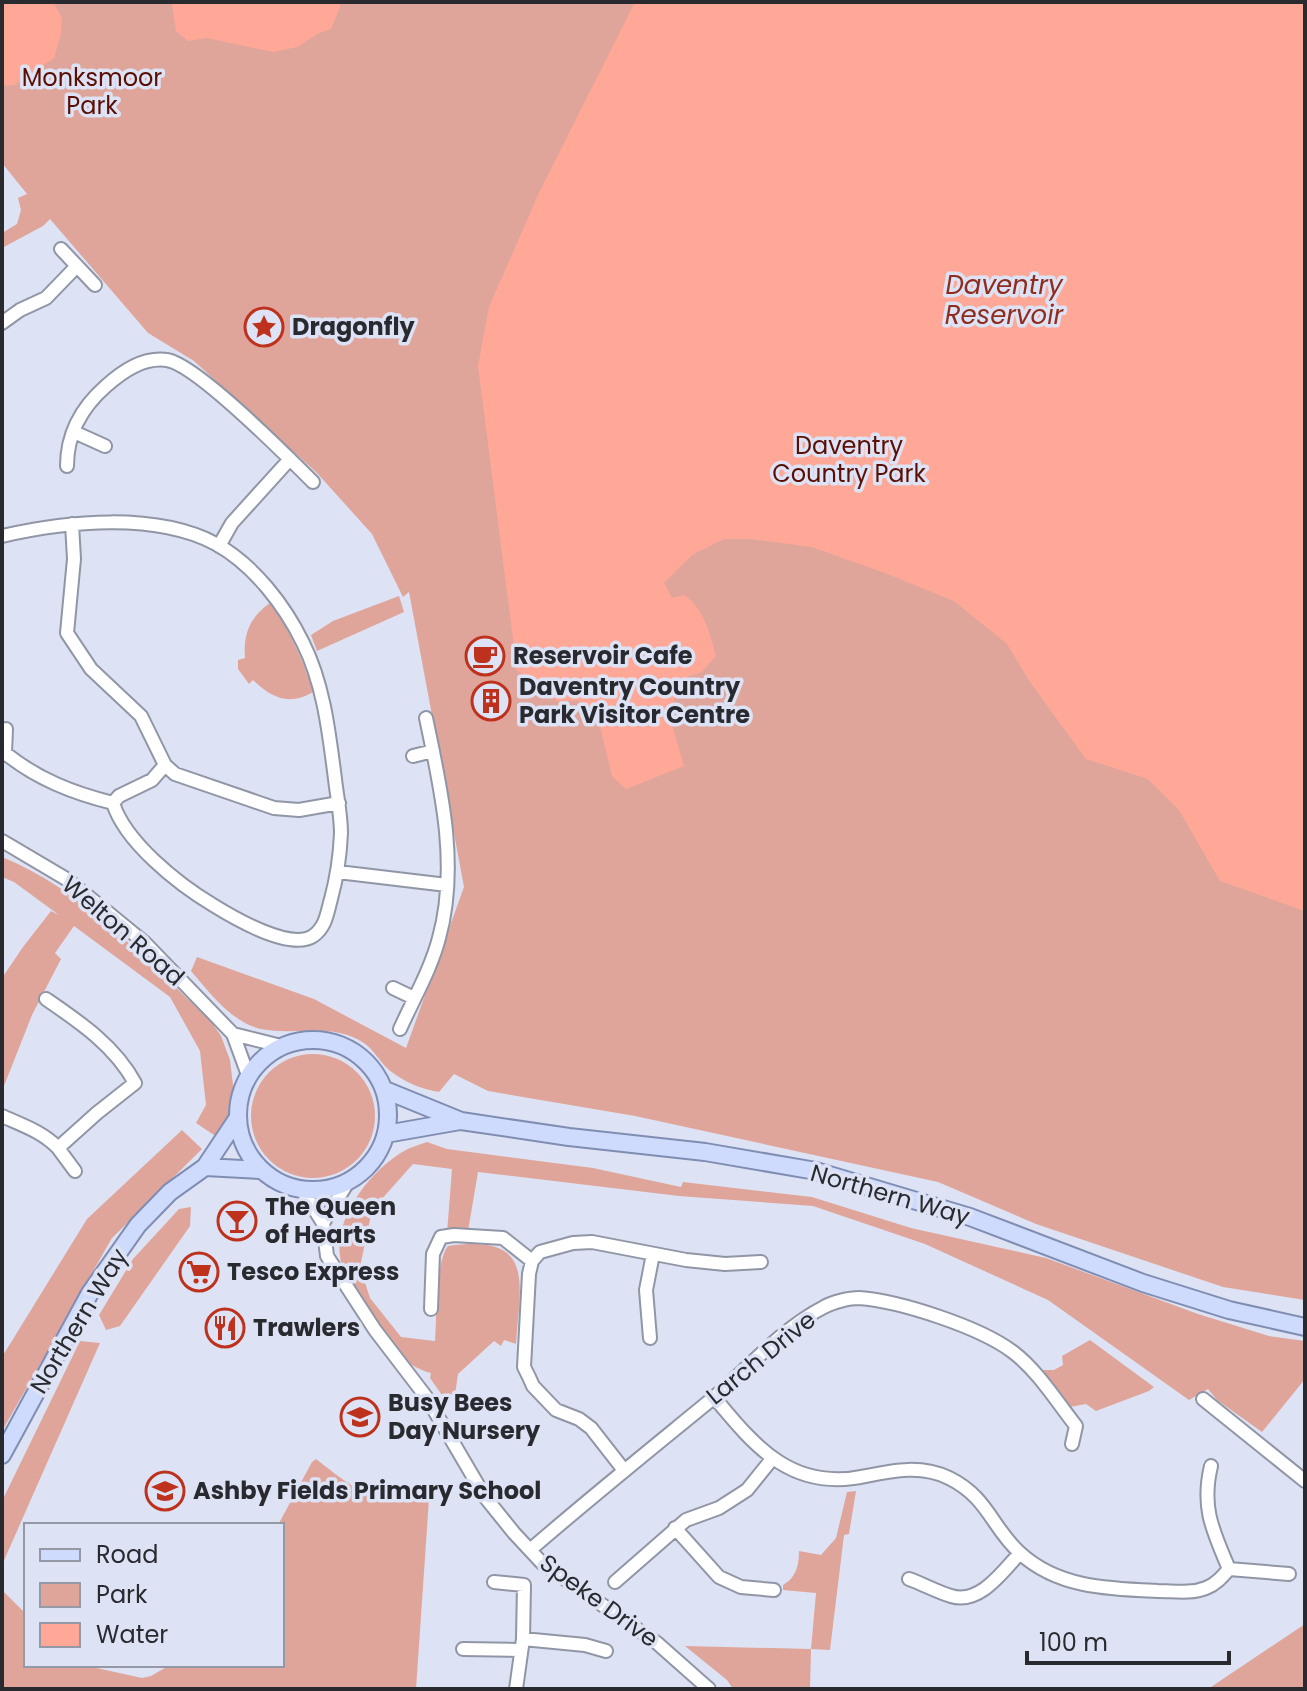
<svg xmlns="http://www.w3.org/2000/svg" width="1307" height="1691" font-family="Poppins,sans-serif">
<rect width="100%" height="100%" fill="#dde3f4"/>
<path fill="#e0a59a" d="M2,2h1303v1298l-82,-13 -187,-63 -98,-42 -303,-66 -147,-25 -34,-17 -15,18c-18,-3 -35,-10 -50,-22 -9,-8 -15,-20 -25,-27 -31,-21 -69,-7 -103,-14 -30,-7 -51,-36 -70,-58l6,-14 117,42 92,49 58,-161 -55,-295 -6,5 -31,-63 -55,-61 -123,-112 -46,-28 -98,-114 -7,7 -41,22v-15l15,-9 4,-14 -3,-12 9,-4 -25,-31z
M399,596l5,16 -87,39 -6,-16 22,-14z
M270,603c20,28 33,56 43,89 -24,14 -41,6 -60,-12l-4,4 -11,-15v-9l7,-2c-2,-24 5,-41 25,-55z
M2,857c82,33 145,105 208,163l11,16 9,24 4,33 -4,29 -13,15 -21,-14 10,-18 -6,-54 -30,-54 -96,-71 -19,27 6,6 -29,56 -30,76v-113l21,-31 28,-36 8,4 -45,-33 -12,-5z
M251 1116a62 62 0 1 1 124 0a62 62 0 1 1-124 0Z
M182,1130l20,19 -90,89 -110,193v-74l85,-138z
M427,1142l20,7 146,19 88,19 2,-5 129,15 99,31 135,30 152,56 71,22 36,5v38l-43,53 -45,-32 -9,-11 -19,11 -141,-100 -123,-56 -112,-38 -134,-10 -201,-24 -10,59 -21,2 5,-64 -39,-5 -41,46 -12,57 10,31 31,39 34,4c2,-23 0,-78 13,-95 88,-12 72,35 68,98l-12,-4 -3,6 -7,-5 -36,33 -3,21 -11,3 -14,-20 1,-5c-25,-7 -30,-18 -47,-37 -18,-20 -41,-52 -44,-80 -6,-39 31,-86 64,-105 7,-4 15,-6 23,-9z
M191,1207l-1,19 -70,100 -14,4 -7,-15 34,-56 46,-50z
M1090,1340l64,47 -5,4 -53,20 -10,-7 -16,3c-7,-16 -21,-20 -27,-37h11l9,-5 -1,-9z
M80,1341l20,2 -98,222v-64z
M316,1459c45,35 54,44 113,40l-13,190h-412l-2,-99 24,24v51h57l59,13 9,-2 19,-11h112v-140h-4l34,-63z
M856,1491l-7,43 -5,1 -14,115 -19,-1 -1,40h-77l-6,-9 -42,-34 126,3 5,-56 -33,-3v-5c13,-7 16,-20 16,-34l22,4 15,-17 11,-46z
M1305,1624v65h-97z"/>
<path fill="#ffa897" d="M2,2h51l9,16 -1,16 -7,24 -40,27 -12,1z
M172,2h170l-11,27 -12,4 -22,14 -24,5 -66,-14 -19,3 -12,-10z
M635,2h670v909l-85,-30 -41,-71 -31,-31 -62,-20 -56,-77 -23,-38 -53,-43 -69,-28 -73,-26 -62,-8h-26l-32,16 -28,28 8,15 12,-3c20,13 26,39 32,61l-14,16 -25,8 -6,41 13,45 -58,23 -14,-13 -16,-67 -19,-9 -19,2 -41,-32 -39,-304 11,-59 50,-114z"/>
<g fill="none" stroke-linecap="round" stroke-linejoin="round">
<g stroke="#9096a5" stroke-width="16">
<path id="minor" d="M61,249l34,36
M2,323l18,-13 26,-12 31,-32
M74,432l31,14
M67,466c0,-32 15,-59 39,-80 17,-15 37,-29 61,-26 30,5 121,97 146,122
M72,524l2,35 -7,74 24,36 50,47 24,49 10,9 99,34 25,2 40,-7
M2,536c65,-15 154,-24 214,8 38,21 69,62 87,99 21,42 26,90 32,136 2,18 6,36 6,54 -1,23 -4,44 -10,66 -4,14 -5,28 -18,37 -23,15 -79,-18 -100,-31 -35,-21 -88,-63 -100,-102
M219,546l13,-23 58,-64
M5,753l1,-24
M2,755l3,-2c32,26 68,40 108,50l6,-7 33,-16 13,-15
M413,756l20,-5
M2,841l66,39 77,63 88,91 15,41
M338,872l109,13
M393,988l21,10
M400,1029c13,-29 31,-60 39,-91 20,-72 2,-149 -13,-220
M233,1034l48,12
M2,1116c20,9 41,16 56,32l39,-35 38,-30c-20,-37 -54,-60 -89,-84
M58,1148l17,23
M302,1190l21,33 4,33 48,74 52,68 58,99 29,36 28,30 115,80 52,46
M323,1223l25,-41
M431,1309l2,-55 8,-17 13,-2 49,3 29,23
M650,1338l-4,-48 7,-36
M714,1397c42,51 79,95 152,79 29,-6 56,-11 83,2 39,19 43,50 71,75 38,35 89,36 138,38 16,0 33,3 48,-3 10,-4 16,-11 23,-19
M1203,1399l102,82
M1211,1466c-10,42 2,65 18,103l60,5
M623,1469l-32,-41 -12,-9 -23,-9 -23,-24 -4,-9 -5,-10 5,-93 3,-13 8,-9 33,-9 19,-1 94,18 39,4 36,-2
M675,1528l44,49 22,10 33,3
M530,1550c60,-52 121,-101 182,-151 37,-31 69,-70 112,-92 9,-5 25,-9 35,-9 41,3 121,29 154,54 25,19 44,50 63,74l-4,18
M909,1579c14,5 28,13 42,17 29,9 52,-25 69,-43
M494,1582l30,3 -1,54 -7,50
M615,1582l71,-62 33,-12 28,-18 25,-31
M523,1639l62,6 21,6
M463,1649l57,1"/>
</g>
<g stroke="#808db3" stroke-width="20">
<path id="major" d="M238 1115a75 75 0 1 1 150 0a75 75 0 1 1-150 0Z
M385,1090l76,31 108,16 136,15 111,19 154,46 173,66 86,27 76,17
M386,1134l74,-13
M205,1167l55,3
M2,1455l88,-162 48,-68 32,-33 35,-25 32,-48"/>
</g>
<use href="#minor" stroke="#fff" stroke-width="12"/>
<use href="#major" stroke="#cfdbfc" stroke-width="16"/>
</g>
<defs>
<g id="sight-ring" transform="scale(2)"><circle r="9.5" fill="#dde3f4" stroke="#bd311d" stroke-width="1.5"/><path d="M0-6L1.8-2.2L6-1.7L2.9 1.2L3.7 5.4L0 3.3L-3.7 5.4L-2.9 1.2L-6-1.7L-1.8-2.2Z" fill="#bd311d"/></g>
<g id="cafe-ring" transform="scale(2)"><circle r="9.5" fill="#dde3f4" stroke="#bd311d" stroke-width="1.5"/><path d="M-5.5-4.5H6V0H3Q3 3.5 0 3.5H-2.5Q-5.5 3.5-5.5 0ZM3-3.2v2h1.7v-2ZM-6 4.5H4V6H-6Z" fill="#bd311d"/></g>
<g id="building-ring" transform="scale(2)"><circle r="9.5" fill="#dde3f4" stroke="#bd311d" stroke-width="1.5"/><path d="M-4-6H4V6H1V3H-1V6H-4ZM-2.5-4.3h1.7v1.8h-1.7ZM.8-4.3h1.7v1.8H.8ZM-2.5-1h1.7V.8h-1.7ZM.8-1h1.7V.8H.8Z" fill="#bd311d"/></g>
<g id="bar-ring" transform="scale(2)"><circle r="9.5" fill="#dde3f4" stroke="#bd311d" stroke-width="1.5"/><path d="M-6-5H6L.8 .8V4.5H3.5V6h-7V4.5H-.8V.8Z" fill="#bd311d"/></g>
<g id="supermarket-ring" transform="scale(2)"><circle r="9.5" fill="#dde3f4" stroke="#bd311d" stroke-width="1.5"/><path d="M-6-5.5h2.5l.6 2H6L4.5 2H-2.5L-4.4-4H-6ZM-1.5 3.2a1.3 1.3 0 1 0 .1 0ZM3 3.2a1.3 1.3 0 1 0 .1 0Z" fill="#bd311d"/></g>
<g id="restaurant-ring" transform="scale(2)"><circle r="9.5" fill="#dde3f4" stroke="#bd311d" stroke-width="1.5"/><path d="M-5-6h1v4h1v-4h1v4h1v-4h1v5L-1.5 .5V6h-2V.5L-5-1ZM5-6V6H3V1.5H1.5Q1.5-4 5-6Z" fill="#bd311d"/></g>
<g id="school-ring" transform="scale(2)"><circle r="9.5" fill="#dde3f4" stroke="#bd311d" stroke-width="1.5"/><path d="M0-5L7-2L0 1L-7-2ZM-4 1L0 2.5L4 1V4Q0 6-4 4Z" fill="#bd311d"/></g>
</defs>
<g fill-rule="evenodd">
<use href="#sight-ring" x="264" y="327"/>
<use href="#cafe-ring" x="485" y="656"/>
<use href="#building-ring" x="491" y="701"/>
<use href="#bar-ring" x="237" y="1221"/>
<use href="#supermarket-ring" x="199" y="1272"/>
<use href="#restaurant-ring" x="225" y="1328"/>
<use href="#school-ring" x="360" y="1417"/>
<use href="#school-ring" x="165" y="1491"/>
</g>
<g text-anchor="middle" stroke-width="7" stroke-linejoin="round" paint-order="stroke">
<g font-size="24" fill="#5a0e04" stroke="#dde3f4">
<text x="92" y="86">Monksmoor<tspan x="92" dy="28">Park</tspan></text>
<text x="849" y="454">Daventry<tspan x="849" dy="28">Country Park</tspan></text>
</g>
<g font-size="24" font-weight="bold" fill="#282a30" stroke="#dde3f4" text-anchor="start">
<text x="292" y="335">Dragonfly</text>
<text x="513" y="664">Reservoir Cafe</text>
<text x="519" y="695">Daventry Country<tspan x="519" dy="28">Park Visitor Centre</tspan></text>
<text x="265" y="1215">The Queen<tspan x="265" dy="28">of Hearts</tspan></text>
<text x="227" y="1280">Tesco Express</text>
<text x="253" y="1336">Trawlers</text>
<text x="388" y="1411">Busy Bees<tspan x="388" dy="28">Day Nursery</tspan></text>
<text x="193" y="1499">Ashby Fields Primary School</text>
</g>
<g font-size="24" fill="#282a30" stroke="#dde3f4">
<text transform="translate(123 931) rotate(41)" y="8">Welton Road</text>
<text transform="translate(890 1195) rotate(16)" y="8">Northern Way</text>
<text transform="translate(79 1321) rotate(-59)" y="8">Northern Way</text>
<text transform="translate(761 1358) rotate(-39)" y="8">Larch Drive</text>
<text transform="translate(599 1601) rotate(36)" y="8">Speke Drive</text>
</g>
<g font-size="26" font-style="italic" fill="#8f2c1d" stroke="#dde3f4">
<text x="1004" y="294">Daventry<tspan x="1004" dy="30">Reservoir</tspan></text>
</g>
</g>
<rect width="1307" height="1691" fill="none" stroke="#282a30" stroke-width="8"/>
<rect x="24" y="1523" width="260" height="144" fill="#dde3f4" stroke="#9599a6" stroke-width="2"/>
<rect x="40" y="1549" width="40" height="12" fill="#cfdbfc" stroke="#9599a6" stroke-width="2"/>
<text x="96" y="1563" font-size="24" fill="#282a30">Road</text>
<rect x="40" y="1583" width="40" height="24" fill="#e0a59a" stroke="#9599a6" stroke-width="2"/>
<text x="96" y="1603" font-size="24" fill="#282a30">Park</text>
<rect x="40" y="1623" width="40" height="24" fill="#ffa897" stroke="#9599a6" stroke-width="2"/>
<text x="96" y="1643" font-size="24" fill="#282a30">Water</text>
<path d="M1027 1651v12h202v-12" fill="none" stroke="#282a30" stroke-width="4"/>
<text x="1039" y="1651" font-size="24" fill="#282a30" stroke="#dde3f4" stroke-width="6" paint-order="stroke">100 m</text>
</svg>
